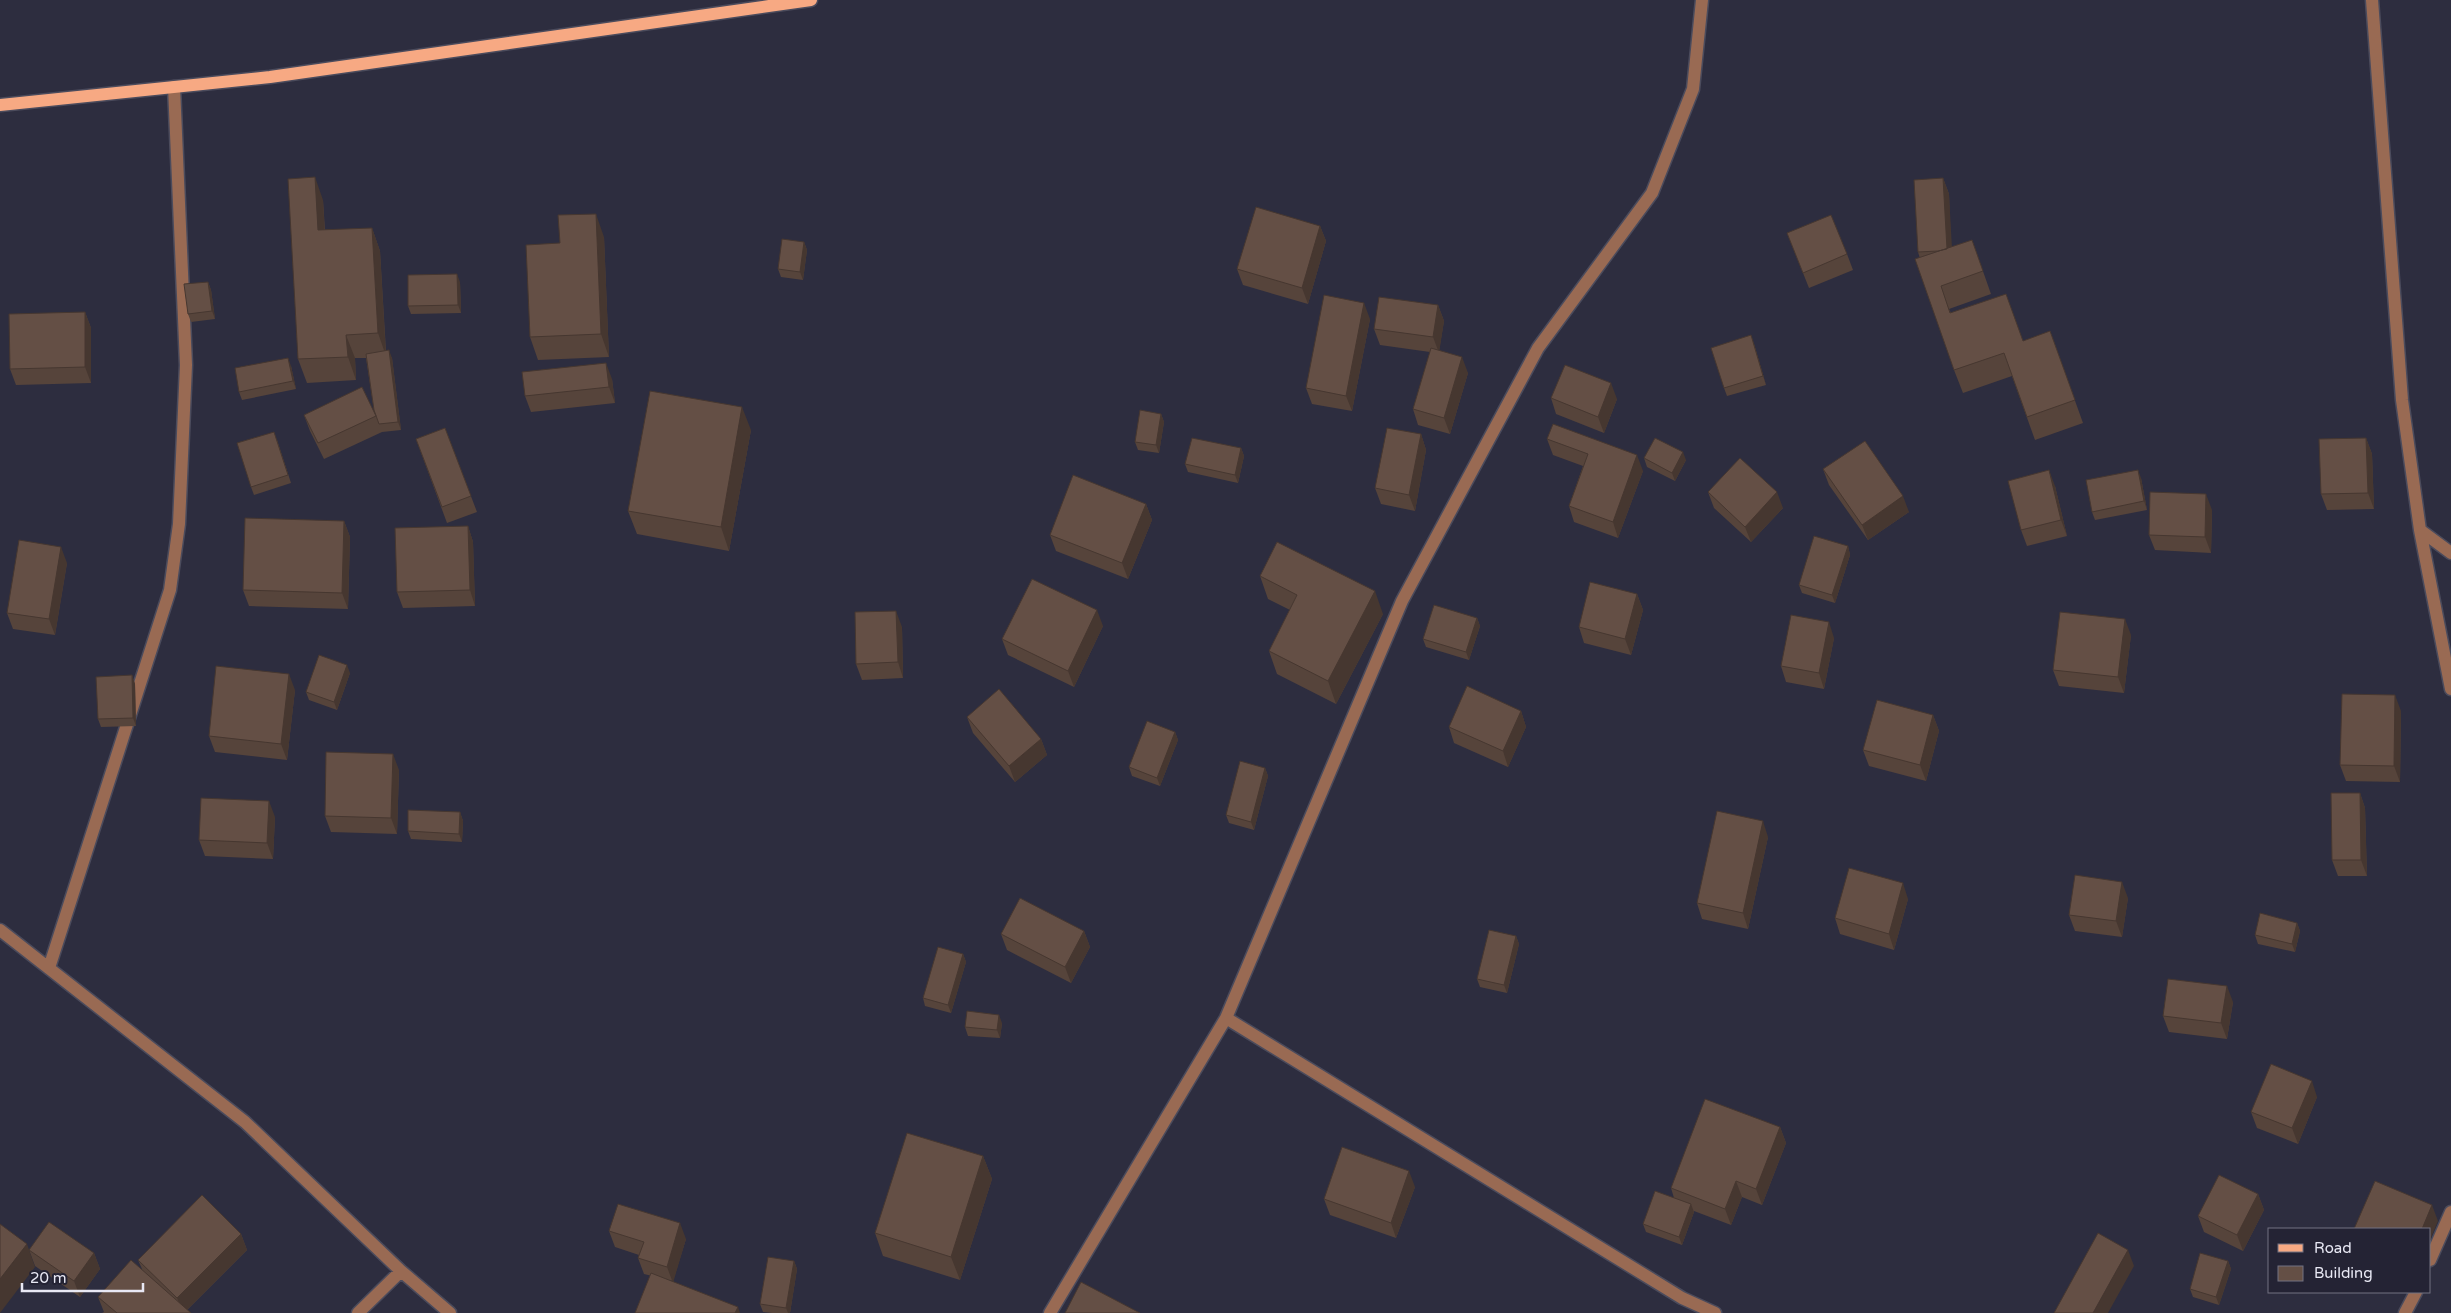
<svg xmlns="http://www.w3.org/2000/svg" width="2451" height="1313" font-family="'Varela Round',sans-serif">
<rect width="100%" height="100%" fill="#2d2d3f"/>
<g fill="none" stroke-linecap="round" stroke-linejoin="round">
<g stroke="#4b4b5c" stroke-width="15">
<path id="minor" d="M2372,0l30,400 18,130 31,159
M2420,530l31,23
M0,930l245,192 156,149 49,42
M49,968l121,-378 9,-66 7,-159 -12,-278
M1226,1018l456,280 33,15
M2430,1260l21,-48
M358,1313l43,-42
M1050,1313l176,-295 176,-417 136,-253 114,-155 41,-104 9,-89
M2405,1313l11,-21"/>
</g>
<g stroke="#4b4b5c" stroke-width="15">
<path id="major" d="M0,105l270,-28 541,-77"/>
</g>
<use href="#minor" stroke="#996a53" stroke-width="12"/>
<use href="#major" stroke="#f7a983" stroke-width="12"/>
</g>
<path fill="#56443b" d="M1943,178l6,16 2,53 21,-7 19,54 -42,15 2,4 72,28 27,-10 33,92 -48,17 -23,-64 -49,17 -9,-23 -36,-118z
M323,200l2,30 47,-2 8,23 6,100 6,7 9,72 -19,2 -58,27 -14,-28 -6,-16 70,-5 -8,-52h-11l1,22 -49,3 -9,-24z
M1320,226l6,15 -18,63 -65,-19 -6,-16z
M1787,233l60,21 6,16 -44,18z
M604,237l5,120 -71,3 -8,-23 30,-94z
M804,242l3,8 -4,30 -22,-3 -3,-8z
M208,282l3,8 4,29 -24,3 -3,-8z
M460,282l1,31 -50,1 -3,-8z
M1438,305l6,16 -5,30 29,22 -18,61 -32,-9 -5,-16 17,-57 -50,-7 -6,-16z
M85,312l6,16v55l-75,2 -6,-16z
M1370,319l-18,92 -40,-7 -6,-16z
M1754,344l12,41 -39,11 -3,-8z
M291,366l5,23 -54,11 -3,-8z
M612,379l3,24 -84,9 -6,-16z
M1551,398l66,1 -13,34 -48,-19z
M1161,414l3,8 -5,31 -21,-3 -3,-8z
M445,428l32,84 -30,11 -31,-84z
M751,430l-22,121 -92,-17 -9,-23z
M1421,434l5,16 -11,61 -34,-7 -6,-16z
M2366,438l6,16 2,55 -47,1 -6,-16z
M1547,439l96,32 -25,67 -44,-16 -5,-16 14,-40 -30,-11z
M277,440l14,43 -37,12 -3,-8z
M1241,448l3,8 -6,27 -50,-11 -3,-8z
M1644,458l42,2 -11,21 -28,-14z
M1823,469l86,43 -41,28 -39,-55z
M2141,478l6,32 -52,10 -3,-8z
M2055,486l12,50 -40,10 -6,-16z
M1708,492l75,16 -32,34 -37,-34z
M1146,504l6,16 -24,59 -72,-28 -6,-16z
M2212,510l-1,43 -56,-3 -6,-15z
M344,521l6,16 -2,72 -99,-3 -6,-16z
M468,526l5,16 2,64 -72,2 -6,-16z
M1848,546l2,9 -15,48 -33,-10 -3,-8z
M67,563l-12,72 -42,-6 -6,-16z
M1260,576l123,38 -47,90 -59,-30 -8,-23 21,-41 -22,-11z
M1637,594l6,16 -12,45 -47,-12 -5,-16z
M1477,618l3,8 -11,34 -43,-13 -3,-8z
M1103,626l-29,61 -66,-32 -6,-16z
M902,627l1,51 -41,2 -6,-16z
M2131,635l-7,58 -65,-7 -6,-16z
M1834,638l-10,51 -38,-7 -5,-16z
M350,673l-13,37 -28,-10 -3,-8z
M132,675l3,9 1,42 -35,1 -3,-8z
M295,690l-8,70 -72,-8 -6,-16z
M1521,711l5,16 -18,40 -54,-24 -5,-16z
M2401,711l-1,71 -54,-1 -6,-16z
M1933,715l6,16 -13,50 -57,-15 -6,-16z
M967,717l74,22 6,16 -32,27 -42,-49z
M1175,732l3,8 -18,46 -28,-10 -3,-9z
M1265,768l3,8 -14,54 -25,-7 -3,-8z
M399,770l-2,64 -66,-2 -6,-16z
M2360,793l5,15 2,68h-29l-6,-16z
M460,812l3,9 -1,21 -51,-3 -3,-8z
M275,817l-2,42 -68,-3 -6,-16z
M1768,837l-20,92 -46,-10 -5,-16z
M2128,898l-6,39 -47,-6 -6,-16z
M1908,899l-14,51 -54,-16 -5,-16z
M2297,923l3,8 -5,21 -37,-8 -3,-9z
M1084,931l6,16 -19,36 -64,-33 -6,-16z
M1516,936l3,8 -12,49 -27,-6 -3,-8z
M963,954l3,8 -15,51 -26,-7 -2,-8z
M2233,1002l-6,37 -58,-7 -6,-16z
M1002,1023l-2,15 -32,-2 -3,-9z
M2317,1097l-19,47 -41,-16 -6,-16z
M1780,1127l6,16 -24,62 -20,-8 -11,28 -37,-14v1l-12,33 -36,-13 -3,-8 31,-26 -3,-10z
M983,1156l9,23 -32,101 -77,-24 -8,-23z
M1415,1187l-19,51 -66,-23 -6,-16z
M2258,1194l6,16 -21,41 -39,-19 -6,-16z
M609,1231l77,8 -13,42 -29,-7 -6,-16 1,-3 -24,-8z
M241,1234l6,16 -60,60 4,3h-89l2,-1 -6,-15 44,-28 -4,-9z
M29,1250l65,3 6,16 -20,28 -45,-31z
M794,1261l3,8 -7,44h-18l-9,-1 -3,-8z
M2228,1261l3,8 -12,36 -26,-8 -3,-8z"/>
<path fill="#463730" d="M315,177l8,23 3,54 -8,-24z
M1943,178l6,16 4,73 -6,-16z
M596,214l8,23 5,120 -8,-23z
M1320,226l6,15 -18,63 -6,-16z
M372,228l8,23 6,105 -8,-23z
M804,242l3,8 -4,30 -3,-8z
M457,274l3,8 1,31 -3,-8z
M208,282l3,8 4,29 -3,-8z
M1364,303l6,16 -18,92 -6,-15z
M1438,305l6,16 -5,32 -6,-16z
M85,312l6,16v55l-6,-16z
M346,335l9,23 1,22 -8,-23z
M1751,335l3,9 12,41 -3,-9z
M389,350l3,8 9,72 -3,-8z
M1462,357l6,16 -18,61 -6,-16z
M288,358l3,8 5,23 -3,-8z
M606,363l6,16 3,24 -6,-16z
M1611,383l6,16 -13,34 -6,-16z
M742,407l9,23 -22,121 -8,-24z
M1161,414l3,8 -5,31 -3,-8z
M1421,434l5,16 -11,61 -6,-16z
M2366,438l6,16 2,55 -6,-16z
M1241,448l3,8 -6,27 -3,-8z
M1683,452l3,8 -11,21 -3,-8z
M1637,455l6,16 -25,67 -5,-16z
M2049,470l6,16 12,50 -6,-16z
M2138,470l3,8 6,32 -3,-9z
M1777,492l6,16 -32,34 -6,-15z
M2206,494l6,16 -1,43 -6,-16z
M1903,496l6,16 -41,28 -6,-15z
M1146,504l6,16 -24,59 -6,-16z
M344,521l6,16 -2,72 -6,-16z
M468,526l5,16 2,64 -5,-16z
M1848,546l2,9 -15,48 -3,-8z
M61,547l6,16 -12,72 -6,-16z
M1375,591l8,23 -47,90 -8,-23z
M1637,594l6,16 -12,45 -6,-16z
M1097,610l6,16 -29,61 -6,-16z
M896,611l6,16 1,51 -5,-16z
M1477,618l3,8 -11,34 -3,-8z
M2125,619l6,16 -7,58 -6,-16z
M1829,622l5,16 -10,51 -5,-16z
M347,665l3,8 -13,37 -3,-8z
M289,674l6,16 -8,70 -6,-16z
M132,675l3,9 1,42 -3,-8z
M2395,695l6,16 -1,71 -6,-16z
M1521,711l5,16 -18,40 -5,-16z
M1933,715l6,16 -13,50 -6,-16z
M1175,732l3,8 -18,46 -3,-8z
M1041,739l6,16 -32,27 -6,-16z
M393,754l6,16 -2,64 -6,-16z
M1265,768l3,8 -14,54 -3,-8z
M2360,793l5,15 2,68 -6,-16z
M269,801l6,16 -2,42 -6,-16z
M460,812l3,9 -1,21 -3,-8z
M1763,821l5,16 -20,92 -5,-16z
M2122,882l6,16 -6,39 -6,-16z
M1903,883l5,16 -14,51 -5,-16z
M2297,923l3,8 -5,21 -3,-8z
M1084,931l6,16 -19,36 -6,-16z
M1516,936l3,8 -12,49 -3,-8z
M963,954l3,8 -15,51 -3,-8z
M2227,986l6,16 -6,37 -6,-16z
M999,1015l3,8 -2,15 -3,-8z
M2312,1081l5,16 -19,47 -6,-16z
M1780,1127l6,16 -24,62 -6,-16z
M983,1156l9,23 -32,101 -9,-23z
M1409,1171l6,16 -19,51 -5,-15z
M1736,1181l6,16 -11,28 -6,-16z
M2258,1194l6,16 -21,41 -6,-16z
M1691,1204l3,8 -12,33 -3,-8z
M2432,1205l6,16 -8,19v-11h-8z
M680,1223l6,16 -13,44 -6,-16z
M241,1234l6,16 -63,63h-1l-6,-15z
M27,1244l8,23 -35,46v-34z
M2128,1250l6,16 -26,47h-15z
M94,1253l6,16 -20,28 -6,-16z
M794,1261l3,8 -7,44h-2l-2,-5z
M2228,1261l3,8 -12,36 -3,-8z
M738,1307l2,6h-5z"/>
<path fill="#644f45" stroke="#463730" d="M315,177l3,53 54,-2 6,105 -32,2 2,22 -50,2 -10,-180z
M1943,178l4,71 -9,2 -20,1 -4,-72z
M1256,207l64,19 -18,62 -65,-19z
M596,214l5,120 -71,3 -4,-92 34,-2 -2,-28z
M1831,215l16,39 -44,19 -16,-40z
M782,239l22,3 -4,30 -22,-3z
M1972,240l11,31 -42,15 9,27 56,-19 17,47 27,-10 25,69 -48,17 -23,-64 -50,17 -39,-111z
M457,274l1,31 -50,1v-31z
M208,282l4,29 -24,3 -4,-30z
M1324,295l40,8 -18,93 -40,-8z
M1379,297l59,8 -5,32 -59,-8z
M85,312v55l-75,2 -1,-55z
M1751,335l12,41 -39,12 -13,-40z
M1431,348l31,9 -18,61 -31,-9z
M389,350l9,72 -19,2 -5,-14 -8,-56z
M288,358l5,23 -54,11 -4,-24z
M606,363l3,24 -84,9 -3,-24z
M1565,365l46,18 -13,34 -47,-19z
M362,387l14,29 -58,27 -14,-28z
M650,391l92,16 -21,120 -93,-16z
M1140,410l21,4 -5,31 -21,-3z
M1553,424l84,31 -24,67 -44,-16 19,-52 -41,-15z
M445,428l26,68 -29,11 -26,-68z
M1387,428l34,6 -12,61 -34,-7z
M274,432l14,43 -37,12 -14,-44z
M1192,438l49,10 -6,27 -50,-11z
M1655,438l28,14 -11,21 -28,-15z
M2366,438l2,55 -47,1 -2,-55z
M1865,441l38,55 -41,29 -39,-56z
M1740,458l37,34 -32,35 -37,-35z
M2049,470l12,50 -40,10 -13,-49z
M2138,470l6,31 -52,11 -6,-32z
M1073,475l73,29 -24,59 -72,-28z
M2150,492l56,2 -1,43 -56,-2z
M245,518l99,3 -2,72 -99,-3z
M468,526l2,64 -73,2 -2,-64z
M1814,536l34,10 -16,49 -33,-10z
M19,540l42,7 -12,72 -42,-6z
M1277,542l98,49 -47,90 -59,-30 28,-56 -37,-19z
M1032,579l65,31 -29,61 -66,-32z
M1590,582l47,12 -12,45 -46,-12z
M1434,605l43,13 -11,34 -43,-13z
M896,611l2,51 -42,2 -1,-52z
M2060,612l65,7 -7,58 -65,-7z
M1791,615l38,7 -10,51 -38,-7z
M319,655l28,10 -13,37 -28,-10z
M216,666l73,8 -8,70 -72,-8z
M132,675l1,43 -35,1 -2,-42z
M1467,686l54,25 -18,40 -54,-24z
M999,689l42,50 -32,27 -42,-49z
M2342,694l53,1 -1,71 -54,-1z
M1877,700l56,15 -13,50 -57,-15z
M1147,721l28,11 -18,46 -28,-11z
M326,752l67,2 -2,64 -66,-2z
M1240,761l25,7 -14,54 -25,-7z
M2331,793h29l1,67h-29z
M201,798l68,3 -2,42 -68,-3z
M408,810l52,2 -1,22 -51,-3z
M1717,811l46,10 -20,92 -46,-10z
M1849,868l54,15 -14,51 -54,-16z
M2075,875l47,7 -6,39 -47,-6z
M1020,898l64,33 -19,36 -64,-33z
M2260,913l37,10 -5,21 -37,-9z
M1489,930l27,6 -12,49 -27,-6z
M938,947l25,7 -15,51 -25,-7z
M2168,979l59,7 -6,37 -58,-7z
M967,1011l32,4 -2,15 -32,-3z
M2271,1064l41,17 -20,47 -41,-16z
M1705,1099l75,28 -24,62 -20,-8 -11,28 -54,-21z
M907,1133l76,23 -32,101 -76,-24z
M1342,1147l67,24 -18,52 -67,-24z
M2219,1175l39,19 -21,41 -39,-19z
M2375,1181l57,24 -10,24h-68z
M1655,1191l36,13 -12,33 -36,-13z
M202,1195l39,39 -64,64 -39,-38z
M618,1204l62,19 -13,44 -29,-9 6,-16 -35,-11z
M49,1222l45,31 -20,28 -45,-31z
M0,1224l27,20 -27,35z
M2098,1233l30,17 -35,63h-39z
M2200,1253l28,8 -12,36 -26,-8z
M768,1257l26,4 -8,47 -26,-4z
M131,1260l60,53h-74l-19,-16z
M651,1273l87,34 -3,6h-100z
M1081,1282l59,31h-75z"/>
<rect x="2268" y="1228" width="162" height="65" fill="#242334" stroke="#727281"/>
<rect x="2278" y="1244" width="25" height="8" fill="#f7a983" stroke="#727281"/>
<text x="2314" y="1253" font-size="15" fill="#e8e8f4">Road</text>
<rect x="2278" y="1266" width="25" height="15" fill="#644f45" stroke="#727281"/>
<text x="2314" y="1278" font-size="15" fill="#e8e8f4">Building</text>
<path d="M22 1283v8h121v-8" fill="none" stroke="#e8e8f4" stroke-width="2.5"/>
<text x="30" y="1283" font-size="15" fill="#e8e8f4" stroke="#242334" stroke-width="4" paint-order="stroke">20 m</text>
</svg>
